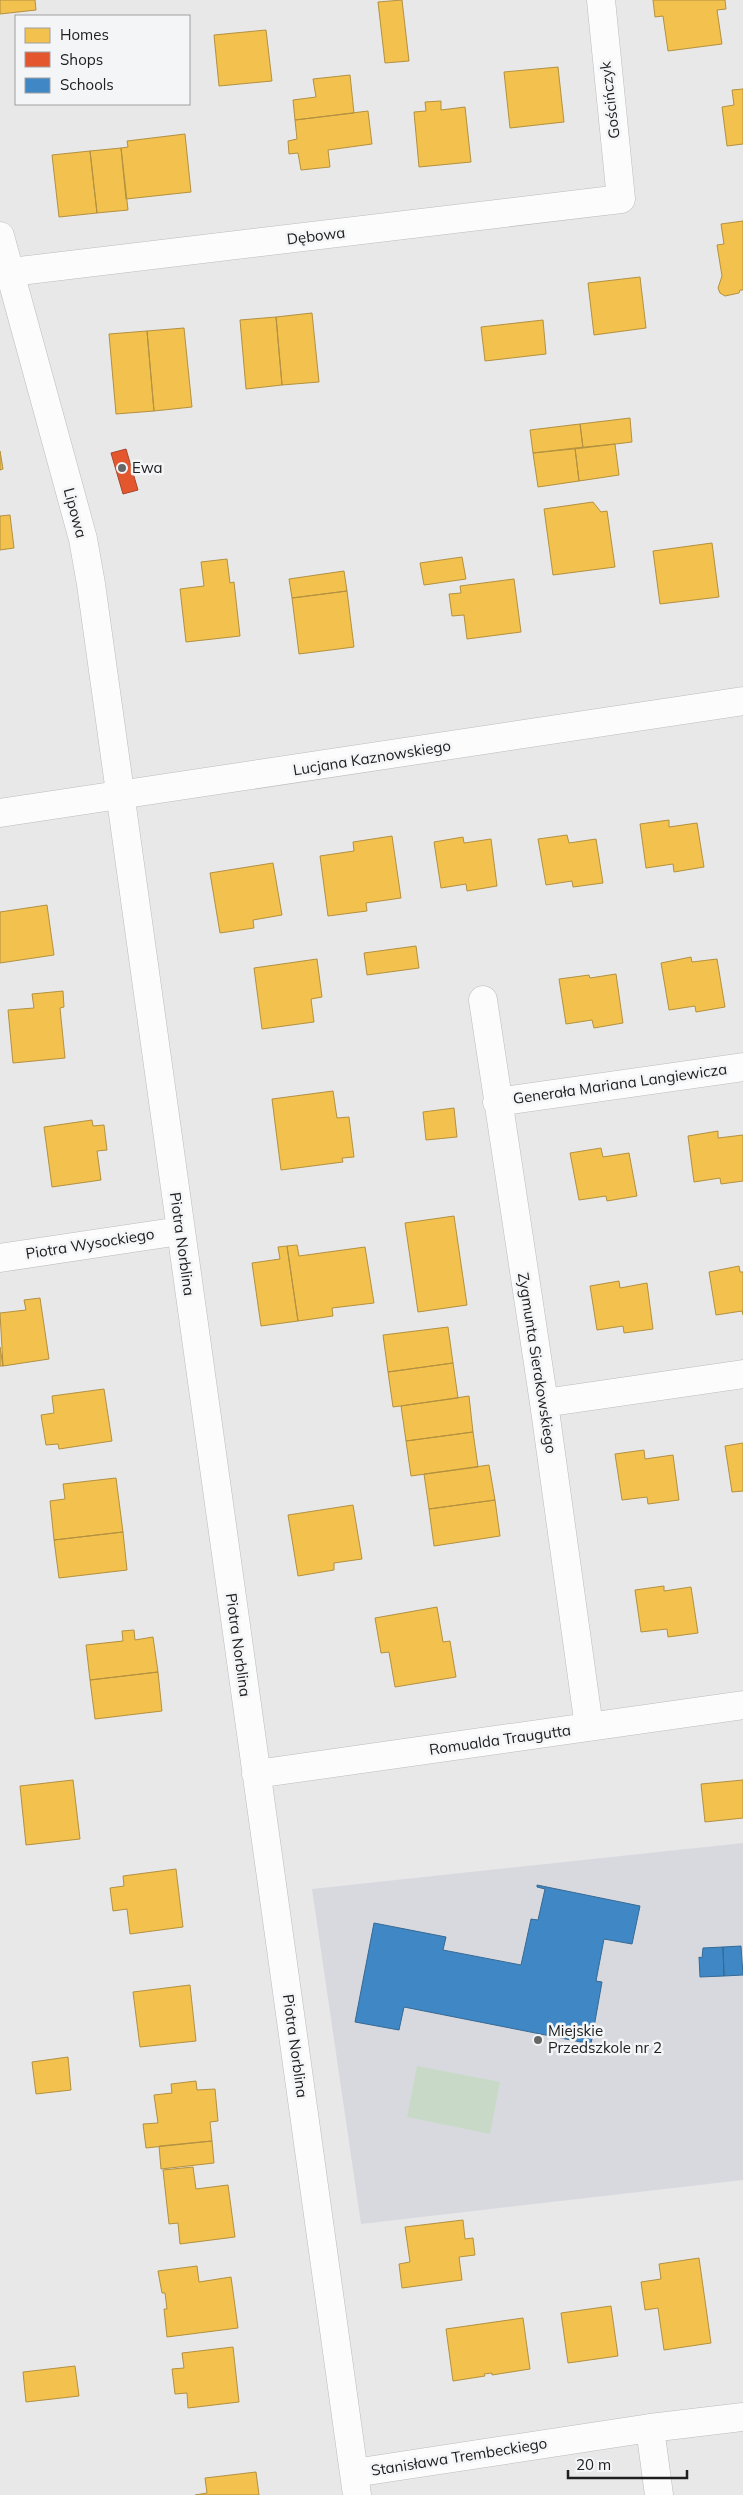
<svg xmlns="http://www.w3.org/2000/svg" width="743" height="2495" font-family="Mulish,sans-serif">
<rect width="100%" height="100%" fill="#e8e8e9"/>
<path fill="#d8d9df" d="M743,1843v337l-382,44 -49,-335z"/>
<path fill="#c8dac7" d="M417,2066l83,16 -10,52 -83,-17z"/>
<path fill="#f2c14e" stroke="#b39140" d="M0,0h35l1,10 -36,4z
M402,0l7,61 -24,2 -7,-61z
M653,0h72l1,9 -9,1 5,34 -54,7 -5,-35 -8,1z
M266,30l6,51 -53,5 -5,-51z
M558,67l6,55 -54,6 -6,-56z
M350,75l4,38 -59,7 -2,-20 23,-3 -3,-18z
M743,89v55l-16,2 -5,-39 12,-2 -2,-15z
M441,101v9l24,-3 6,55 -52,5 -5,-55 12,-1 -1,-9z
M368,111l4,33 -44,6 2,17 -29,3 -3,-17 -9,1 -1,-13 9,-2 -2,-19z
M185,134l6,58 -65,7 -5,-51 7,-1 -1,-6z
M121,148l7,62 -31,3 -7,-62z
M90,151l7,62 -38,4 -7,-62z
M743,221v69h-3l-1,3 -14,3 -5,-3 -2,-5 4,-12 -5,-31 7,-1 -3,-20z
M640,277l6,51 -52,7 -6,-52z
M312,313l7,69 -37,3 -6,-68z
M276,317l6,68 -36,4 -6,-69z
M543,320l3,34 -61,7 -4,-34z
M184,328l8,79 -38,4 -7,-80z
M147,331l7,80 -38,3 -7,-80z
M630,418l2,24 -49,6 -3,-24z
M580,424l3,24 -50,5 -3,-23z
M615,444l4,31 -40,6 -4,-33z
M575,448l4,33 -41,6 -5,-34z
M0,451l3,18 -3,1z
M593,502l8,10 6,-1 8,56 -62,8 -9,-66z
M10,515l4,33 -14,2v-34z
M712,543l7,54 -59,7 -7,-53z
M462,557l4,22 -42,6 -4,-22z
M227,559l3,24 4,-1 6,54 -54,6 -6,-53 24,-3 -3,-24z
M344,571l3,20 -55,7 -3,-19z
M514,579l7,53 -54,7 -3,-24 -12,1 -3,-22 12,-1 -1,-7z
M347,591l7,56 -55,7 -7,-56z
M669,820v7l28,-4 7,44 -30,5 -1,-8 -27,4 -6,-44z
M567,835l2,8 27,-4 7,44 -30,4 -1,-6 -26,4 -8,-46z
M392,836l9,62 -35,5 1,8 -39,5 -8,-60 34,-5 -1,-9z
M463,837l1,6 27,-4 6,47 -30,5 -1,-7 -25,4 -7,-46z
M273,863l9,52 -29,5 1,8 -34,5 -10,-60z
M47,905l7,50 -54,8v-51z
M416,946l3,22 -52,7 -3,-22z
M691,957l1,5 25,-3 8,48 -29,5 -1,-6 -26,4 -8,-47z
M317,959l5,38 -11,2 3,23 -52,7 -8,-61z
M616,974l7,49 -29,5 -2,-8 -26,4 -7,-45 30,-4 1,3z
M63,991l1,16 -4,1 5,50 -52,5 -5,-53 26,-2 -2,-14z
M333,1091l4,27 12,-1 5,40 -12,1 1,4 -62,8 -9,-71z
M454,1108l3,29 -31,3 -3,-28z
M92,1120l1,6 11,-1 3,25 -10,1 4,29 -49,7 -8,-60z
M718,1131v7l25,-3v46l-22,3 -1,-6 -26,4 -6,-46z
M601,1148l2,9 26,-4 8,43 -30,5 -1,-5 -27,4 -9,-47z
M454,1216l13,89 -49,7 -13,-89z
M297,1245l2,11 66,-9 9,56 -42,5 1,8 -35,5 -11,-75z
M287,1246l11,75 -37,5 -9,-63 28,-4 -2,-12z
M739,1266l1,6h3v43l-1,-4 -26,4 -7,-43z
M619,1281l1,7 27,-5 6,46 -29,4 -1,-7 -26,4 -7,-44z
M40,1298l9,61 -46,7 -3,-53 26,-3 -2,-10z
M448,1327l5,36 -65,9 -5,-37z
M0,1347l3,19h-3z
M453,1363l5,35 -65,9 -5,-35z
M104,1389l8,52 -53,8 -1,-5 -12,1 -5,-30 13,-2 -2,-17z
M469,1396l4,36 -67,9 -5,-35z
M473,1432l5,35 -67,9 -5,-35z
M743,1443v48l-11,1 -7,-46z
M644,1450l1,9 28,-4 6,45 -31,4 -1,-7 -25,3 -7,-46z
M489,1465l6,35 -66,9 -5,-35z
M116,1478l7,54 -69,8 -4,-39 15,-2 -2,-15z
M495,1500l5,36 -66,10 -5,-37z
M353,1505l9,54 -28,4v7l-36,6 -10,-61z
M123,1532l4,38 -68,8 -5,-38z
M664,1586v5l27,-4 7,46 -30,4 -1,-8 -26,3 -6,-42z
M437,1607l6,35 7,-1 6,36 -61,10 -6,-35 -8,1 -6,-35z
M134,1630l1,10 18,-3 5,35 -68,8 -4,-35 37,-4 -1,-10z
M158,1672l4,39 -67,8 -5,-39z
M73,1780l7,59 -54,6 -6,-59z
M743,1780v38l-38,4 -4,-38z
M176,1869l7,58 -53,7 -3,-25 -14,2 -3,-23 14,-2 -1,-10z
M190,1985l6,56 -56,6 -7,-55z
M68,2057l3,33 -35,4 -4,-32z
M196,2081l1,9 18,-1 3,32 -8,1 2,19 -66,7 -3,-24 15,-1 -4,-28 18,-2 -1,-9z
M212,2141l2,22 -53,6 -2,-23z
M193,2167l3,22 32,-4 7,52 -55,7 -2,-21 -9,1 -6,-54z
M463,2220l2,19 8,-1 2,17 -16,2 3,23 -60,8 -3,-24 11,-2 -5,-35z
M699,2258l12,85 -47,7 -6,-42 -13,2 -4,-28 20,-3 -2,-15z
M197,2266l2,16 32,-5 7,51 -71,9 -3,-28h3l-2,-16h-3l-4,-22z
M611,2306l7,50 -50,7 -7,-50z
M523,2318l7,51 -38,6v-2l-8,1 1,2 -32,5 -7,-52z
M233,2347l6,55 -51,6 -1,-15 -12,1 -3,-25 12,-1 -2,-15z
M75,2366l4,30 -53,6 -3,-30z
M256,2472l3,23h-64l12,-2 -2,-15z"/>
<path fill="#e4572e" stroke="#a9462a" d="M126,449l12,41 -15,4 -12,-41z"/>
<path fill="#3f88c5" stroke="#366994" d="M537,1885l103,21 -8,38 -28,-5 -8,42 6,1 -11,62 -187,-37 -5,23 -44,-8 19,-99 72,14 -3,13 78,15 10,-46 7,1 7,-31 -8,-2z
M741,1946l2,29 -19,1 -1,-29z
M723,1947l1,29 -24,1 -1,-20 3,1 1,-10z"/>
<g fill="none" stroke-linecap="round" stroke-linejoin="round">
<g stroke="#bcbcbd" stroke-width="29">
<path id="minor" d="M0,236l83,303 8,45 266,1911
M11,272l610,-73 -20,-199
M483,1000l61,403 45,324
M497,1102l246,-35
M0,1258l180,-27
M544,1403l199,-29
M256,1774l487,-69
M650,2428l9,67
M354,2473l296,-45 93,-11"/>
</g>
<g stroke="#bcbcbd" stroke-width="29">
<path id="tertiary" d="M0,813l743,-112"/>
</g>
<use href="#minor" stroke="#fcfcfc" stroke-width="28"/>
<use href="#tertiary" stroke="#fcfcfc" stroke-width="28"/>
</g>
<g fill="#666667" stroke="#f4f5f7" stroke-width="2">
<circle cx="122" cy="468" r="5"/>
<circle cx="538" cy="2040" r="5"/>
</g>
<g text-anchor="middle" stroke-width="5" stroke-linejoin="round" paint-order="stroke">
<g font-size="15" fill="#202021" stroke="#f4f5f7">
<text transform="translate(610 100) rotate(-97)" y="5">Gościńczyk</text>
<text transform="translate(316 236) rotate(-7)" y="5">Dębowa</text>
<text transform="translate(75 513) rotate(75)" y="5">Lipowa</text>
<text transform="translate(372 758) rotate(-9)" y="5">Lucjana Kaznowskiego</text>
<text transform="translate(620 1084) rotate(-8)" y="5">Generała Mariana Langiewicza</text>
<text transform="translate(90 1244) rotate(-9)" y="5">Piotra Wysockiego</text>
<text transform="translate(182 1244) rotate(82)" y="5">Piotra Norblina</text>
<text transform="translate(537 1363) rotate(81)" y="5">Zygmunta Sierakowskiego</text>
<text transform="translate(238 1645) rotate(82)" y="5">Piotra Norblina</text>
<text transform="translate(500 1740) rotate(-8)" y="5">Romualda Traugutta</text>
<text transform="translate(295 2046) rotate(82)" y="5">Piotra Norblina</text>
<text transform="translate(459 2457) rotate(-9)" y="5">Stanisława Trembeckiego</text>
</g>
<g font-size="15" fill="#202021" stroke="#f4f5f7" text-anchor="start">
<text x="132" y="473">Ewa</text>
<text x="548" y="2036">Miejskie<tspan x="548" dy="17">Przedszkole nr 2</tspan></text>
</g>
</g>
<rect x="15" y="15" width="175" height="90" fill="#f4f5f7" stroke="#9fa0a1"/>
<rect x="25" y="28" width="25" height="15" fill="#f2c14e" stroke="#9fa0a1"/>
<text x="60" y="40" font-size="15" fill="#202021">Homes</text>
<rect x="25" y="52" width="25" height="15" fill="#e4572e" stroke="#9fa0a1"/>
<text x="60" y="65" font-size="15" fill="#202021">Shops</text>
<rect x="25" y="78" width="25" height="15" fill="#3f88c5" stroke="#9fa0a1"/>
<text x="60" y="90" font-size="15" fill="#202021">Schools</text>
<path d="M568 2470v8h119v-8" fill="none" stroke="#202021" stroke-width="2.5"/>
<text x="576" y="2470" font-size="15" fill="#202021" stroke="#f4f5f7" stroke-width="4" paint-order="stroke">20 m</text>
</svg>
